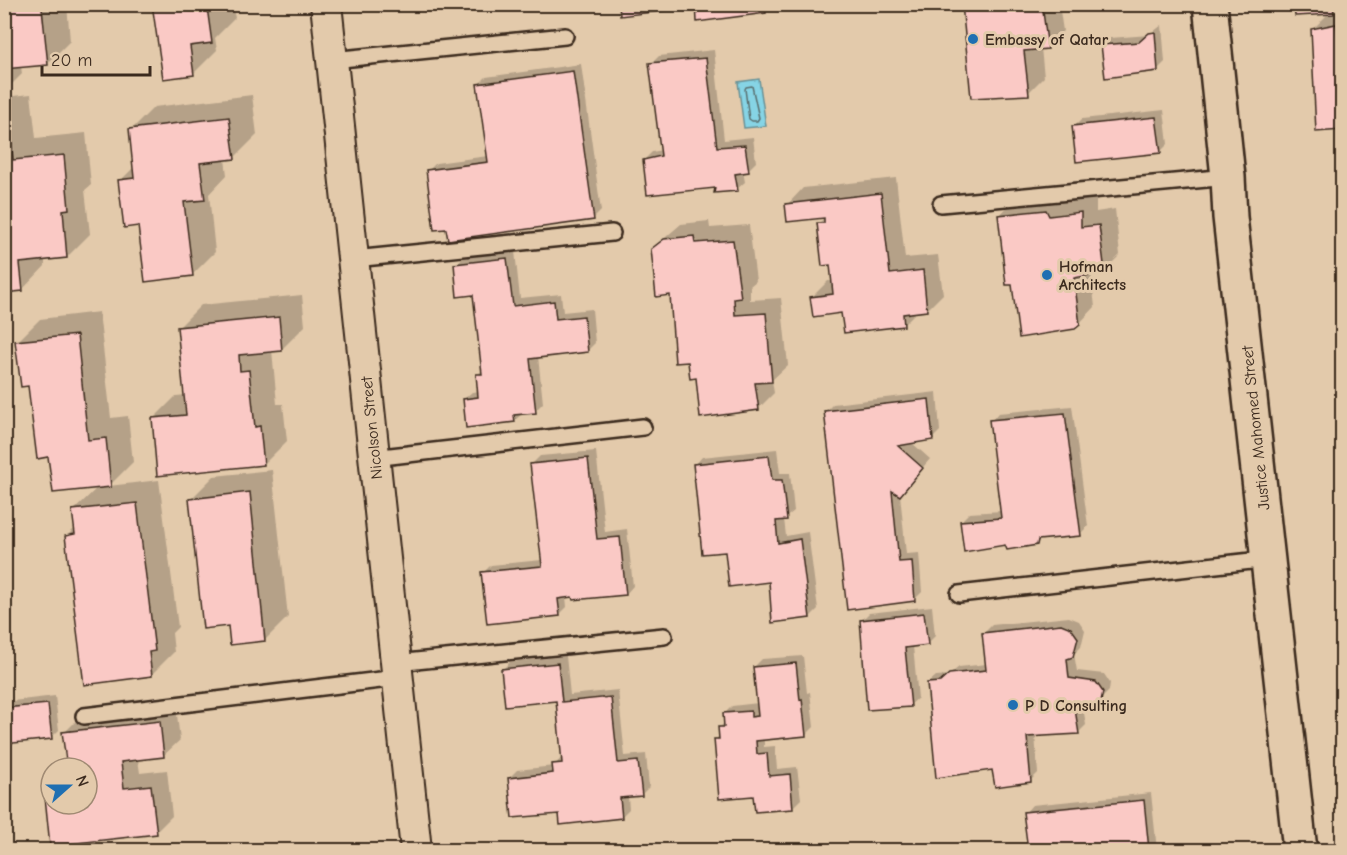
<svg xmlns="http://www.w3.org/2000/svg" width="1347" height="855" font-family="'Comic Neue',sans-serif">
<rect width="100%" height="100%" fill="#e3caab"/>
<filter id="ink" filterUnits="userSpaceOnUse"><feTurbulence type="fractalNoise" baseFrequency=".0167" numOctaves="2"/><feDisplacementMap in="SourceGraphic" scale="12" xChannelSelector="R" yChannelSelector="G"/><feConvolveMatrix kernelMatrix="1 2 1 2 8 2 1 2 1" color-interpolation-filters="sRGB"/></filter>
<g filter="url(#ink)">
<path fill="#86d4e5" stroke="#689095" stroke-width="1.5" d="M759,79l7,47 -22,2 -6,-46z"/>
<path fill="#0003" d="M4,4h63l3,37 -23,23 -26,2 1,8 -18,18z
M154,4h78l3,14 -20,20 2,12 -23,23z
M697,4h75l-7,8z
M964,4h95l4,27 -16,16 -6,1 3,29 -16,16z
M1296,4h45l-8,8 9,-1v117l-24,2 -5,-101 17,-17z
M1162,25l3,37 -8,8 -55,-24 8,-8 39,-3z
M714,50l10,90 29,-3 3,25 -8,8 -5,1 2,11 -8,7 -20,-3 -73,-26 8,-8 10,-2 -11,-86 8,-8z
M581,64l20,147 -8,8 -146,9 -19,-57 8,-8 52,-7 -10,-71 8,-8z
M31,94l5,44 50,-5 5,52 -6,5 5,44 -23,23 -22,2v7l-23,24 -18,1v-194z
M252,95l5,40 -23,23 -9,1 2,16 -18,19 6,58 -23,23 -53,-50 -19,-44 15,-15 -4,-36 23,-23z
M1164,110l4,34 -8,8 -86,-25 8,-8z
M896,178l9,80 33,-3 5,39 -16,16 -10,1 -14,14 -61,-13 -30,-15 16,-16h5l-2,-18 -13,-39 8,-8 -39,-11 16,-17z
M1062,194l3,6 31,-3v15l19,-3 5,46 -16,16 -13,2 4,34 -20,21 -61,-44 -15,-68 16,-17z
M709,221l1,7 39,-3 7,56 -6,5v14l31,-2 7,67 -16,15 2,13 -16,16 -61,-32 -7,-16 -18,-68 -20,-44 29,-25z
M515,251l5,47 41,-4 2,18 29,-3 3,34 -8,8 -49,5 5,47 -8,8 -12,2 -9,8 -50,-22 8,-7 7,-1 -2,-16 6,-6 -9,-75 -18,-29 7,-8z
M302,295l3,31 -23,23 -10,1 5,54h6l4,37 -23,23 -111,-45 23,-23 10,-1 -8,-67 23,-23z
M99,312l12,106 17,-2 5,46 -24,24 50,-6 19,147 -6,6 2,19 -23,23 -84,-139 8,-8 -2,-17 25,-24 -48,-31 -33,-114 23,-23z
M937,392l3,39 -8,8 -21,3 19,17 -30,35 6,60 13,-1 3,39 -8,8 -89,-188 8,-8z
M1072,406l16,120 -8,8 -38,4 -6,6 -30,-1 -45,-22 8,-8 33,-2 -11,-90 7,-8z
M777,449l3,24h10l4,38 -10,8 2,17 22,-4 10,77 -8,8 -40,-37 -44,-29 -31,-86 7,-8z
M596,451l9,81 22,-3 6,57 -7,8 -60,2 1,11 -8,8 -76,-42 8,-8 51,-5 -10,-96 8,-8z
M272,470l16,147 -23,23 -36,-15 -38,-126 23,-23z
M932,606l3,30 -8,8 -14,2 5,52 -8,7 -49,-84 8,-8z
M1069,617l10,4 6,9 -4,17 -7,7 3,17 27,3 6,9 -1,8 -16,16h-10l3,18 -8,8 -43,2 3,38 -8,8 -37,-13 -65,-85 8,-7 13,-1 10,-8 28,-3 -3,-31 8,-8z
M566,656l4,39 48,-5 7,66 21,-2 3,33 -8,8 -13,1 1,13 -8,8 -60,-5 -52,-34 8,-8 37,-4 8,-9 -5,-57 -55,-30 8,-8z
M803,656l4,37 3,-1 4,35 -8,8 -42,4v8l11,-1 2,23 20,-2 4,32 -8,8 -38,-12 -40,-55 5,-5 -1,-7 6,-6 -1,-8 8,-8 26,-3 -4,-36 8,-8z
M55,696l4,34 -8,8 -47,5v-41z
M176,706l4,34 -17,16 -25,3 2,14 27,-3 5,46 -16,16 -104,12 -6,-46 5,-5v11h36v-36h-19l-4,-35 16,-16z
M1151,793l6,57h-128l-4,-37 7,-8z"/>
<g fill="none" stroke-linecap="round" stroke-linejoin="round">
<path stroke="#596e6e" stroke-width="1.5" d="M752,86l7,32 -2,3h-5l-3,-2 -4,-30 1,-2z"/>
</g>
<path fill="#fac9c5" stroke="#3b2a1e" stroke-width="1.5" d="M4,4h59v3l-21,1 6,57 -44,4z
M152,4h69l-14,3 5,36 -22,3 4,29 -31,4z
M619,4h49v6l-48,6z
M696,4h69l1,9 -69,9z
M962,4h80l6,45 -24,2 5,44 -58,3z
M1294,4h39l1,10 -39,2z
M1336,24l3,23 3,-1v84l-26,2 -5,-103z
M1155,32l3,39 -53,7 -4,-33 38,-3 10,-9z
M706,58l11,89 28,-2 4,27 -14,2 3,17 -24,2 1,-5 -68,7 -4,-35 18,-4 -12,-93z
M573,71l21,149 -146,20 -2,-11 -12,1 -8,-60 62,-8 -11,-78z
M9,116l4,44 51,-5 5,54 -6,1 4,48 -47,5 3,28 -19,2v-176z
M229,117l6,42 -35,4 5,37 -21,2 9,74 -48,6 -7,-56 -14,2 -6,-48 16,-2 -5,-49z
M1156,117l5,36 -85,9 -4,-36z
M881,193l9,81 33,-4 4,41 -24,3 1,12 -60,7 -3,-20 -28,4 -3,-20 23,-3 -3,-29 -8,1 -5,-43h7v-5l-37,4 -2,-18z
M1046,210l3,6 32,-4v15l18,-2 6,47 -31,6 6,47 -5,4 -56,9 -7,-53h-6l-8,-70z
M694,236l1,7 38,-3 8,58 -7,1 1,16 31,-2 6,69 -17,1 4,27 -59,8 -4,-40 -6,1 -2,-17 -13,1 -5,-68 -14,2 -5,-48 13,-10z
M507,258l6,48 41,-5 2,18 28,-3 4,36 -58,7 6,54 -22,2 1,7 -49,6 -3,-29 15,-2 -2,-23h6l-9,-79 -16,2 -3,-33z
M279,317l3,34 -43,4 1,16 9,-1 6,57 5,-1 4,39 -107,11 -5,-58 34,-3 -9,-88z
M77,335l11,105 18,-2 5,49 -58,6 -5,-36 -11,2 -9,-73 -7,1 -6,-46z
M929,399l4,41 -35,6 25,22 -23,28 -8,-5 7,71 13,-1 3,40 -68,9 -23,-199z
M1065,413l16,123 -43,4 -1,5 -30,5 -2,-5 -41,7 -4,-31 41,-3 -12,-98z
M769,456l3,24h10l5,40 -11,1 2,22 22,-4 10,79 -38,5 -3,-41 -40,5 -4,-35 -23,2 -9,-90z
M588,458l9,81 23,-2 6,58 -53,5 -1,-3 -14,2 2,17 -73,8 -6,-52 61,-6 -12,-102z
M250,492l15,149 -35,4 -2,-19 -25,3 -14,-130z
M137,503l18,148 -6,1 3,24 -68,9 -19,-149 10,-2 -3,-24z
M924,613l4,32 -23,3 6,59 -44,3 -7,-90z
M1061,624l10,4 7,10 -5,19 -6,2 2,19 27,4 7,10 -2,9 -7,7 -19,1 4,25 -52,3 4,45 -36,5 -3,-17 -56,8 -9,-95 13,-1 9,-8 37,-4 -4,-37z
M558,663l4,39 49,-5 7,66 20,-2 4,35 -22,2 2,20 -62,7 -1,-11 -47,4 -4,-40 45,-5 -1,-9 10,-1 -6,-62 -51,5 -4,-37z
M796,663l4,37 2,-1 4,37 -50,5 1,13 10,-1 2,23 21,-2 3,35 -38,3 -2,-16 -34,3 -5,-60h5l-1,-12h6l-1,-14 28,-2v6l7,-1 -5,-49z
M48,704l4,35 -48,5v-36z
M160,721l4,36 -43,5 3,26 27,-3 6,49 -107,12 -5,-49h6v7h36v-36h-20l-5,-36z
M1144,800l5,50h-121l-5,-38z"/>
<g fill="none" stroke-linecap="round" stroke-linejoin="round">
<g stroke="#3b2a1e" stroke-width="20">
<path id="lane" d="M332,60l233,-24
M941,204l287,-27
M354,259l258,-26
M373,458l270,-31
M959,594l310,-35
M396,663l268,-27
M84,716l313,-38"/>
</g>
<g stroke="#3b2a1e" stroke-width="34">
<path id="street" d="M326,4l90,846"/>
</g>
<g stroke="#3b2a1e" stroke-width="38">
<path id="secondary" d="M1210,4l18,173 2,40 70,633"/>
</g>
<use href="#lane" stroke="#e3caab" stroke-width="15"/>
<use href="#street" stroke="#e3caab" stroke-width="30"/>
<use href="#secondary" stroke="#e3caab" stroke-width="33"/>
</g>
</g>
<g fill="#1f6fb2" stroke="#e3caab" stroke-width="2">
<circle cx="973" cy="39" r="6"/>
<circle cx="1047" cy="275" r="6"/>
<circle cx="1013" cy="705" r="6"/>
</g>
<g text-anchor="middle" stroke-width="6" stroke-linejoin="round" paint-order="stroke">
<g font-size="16" font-weight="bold" fill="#3b2a1e" stroke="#e3caab" text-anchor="start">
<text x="985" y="45">Embassy of Qatar</text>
<text x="1059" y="272">Hofman<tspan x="1059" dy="18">Architects</tspan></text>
<text x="1025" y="711">P D Consulting</text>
</g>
<g font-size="16" fill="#3b2a1e" stroke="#e3caab">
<text transform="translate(371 428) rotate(-96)" y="6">Nicolson Street</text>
<text transform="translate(1255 428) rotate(-96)" y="6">Justice Mahomed Street</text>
</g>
</g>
<rect width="1347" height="855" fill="none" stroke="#e3caab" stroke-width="24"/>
<rect x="12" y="12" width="1323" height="831" fill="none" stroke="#3b2a1e" stroke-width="2" filter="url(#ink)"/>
<g transform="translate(69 786) rotate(69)"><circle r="28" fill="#e3caab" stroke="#a08a73" stroke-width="1.5"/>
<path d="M0-4.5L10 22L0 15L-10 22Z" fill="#1f6fb2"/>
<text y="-9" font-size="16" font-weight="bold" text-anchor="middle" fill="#3b2a1e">N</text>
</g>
<path d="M42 66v9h108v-9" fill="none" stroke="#3b2a1e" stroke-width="3"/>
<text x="51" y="66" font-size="18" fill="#3b2a1e" stroke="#e3caab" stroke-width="4.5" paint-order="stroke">20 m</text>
</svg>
